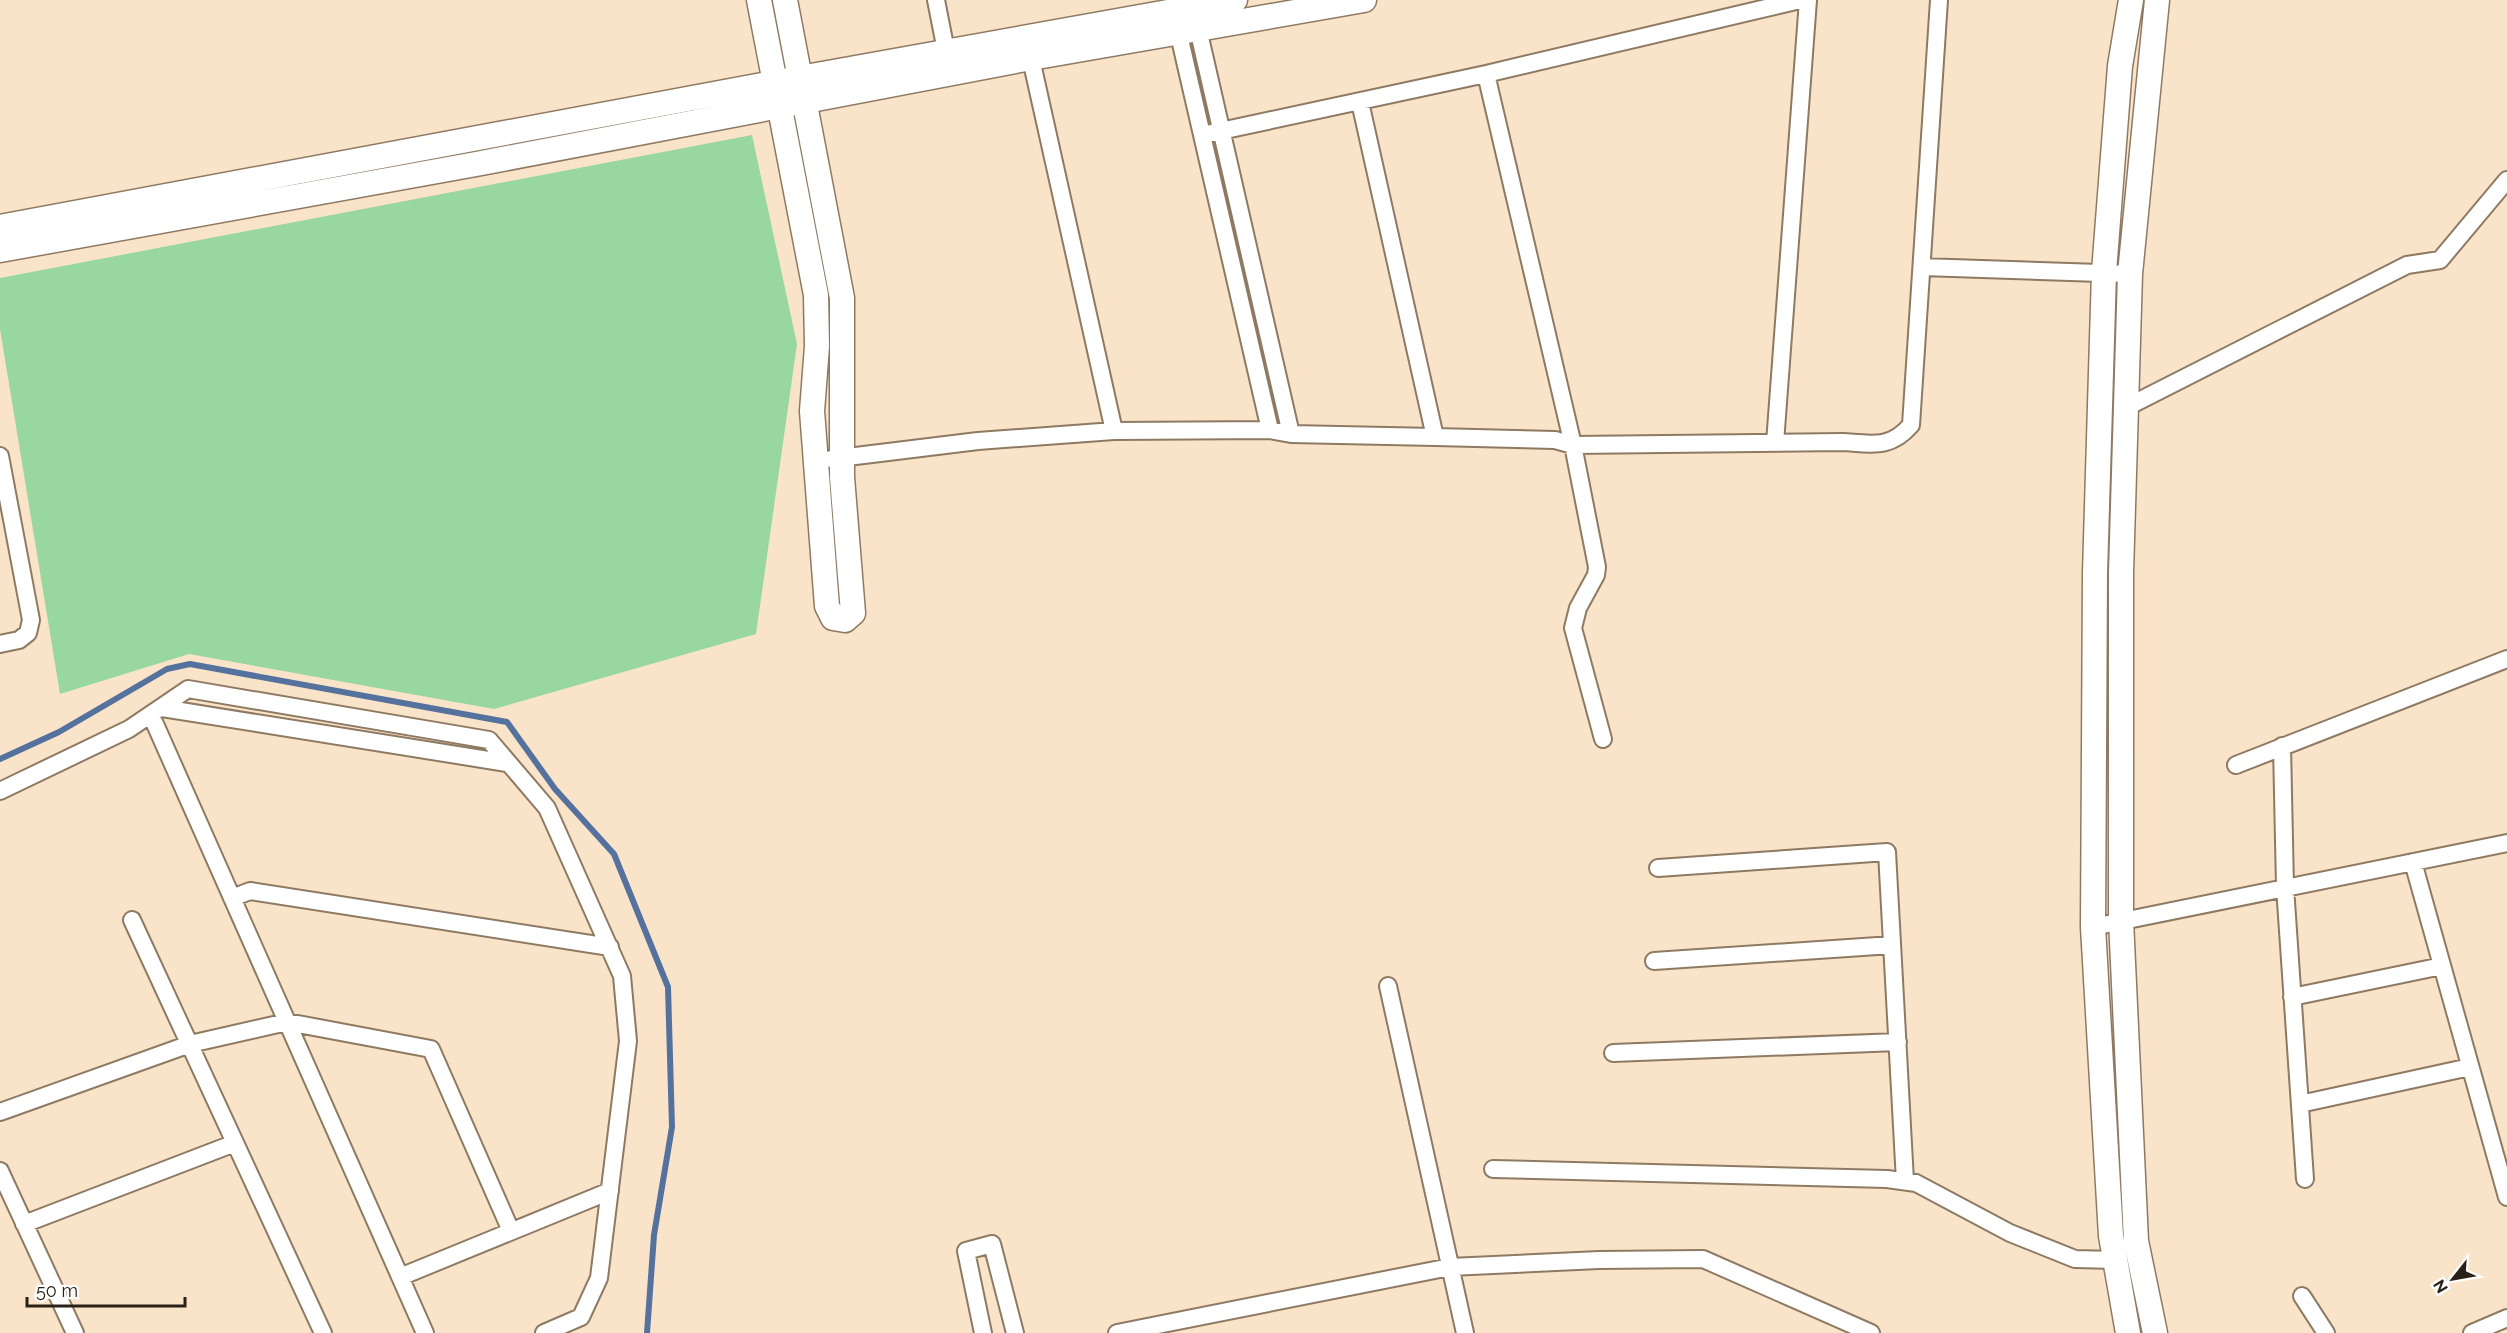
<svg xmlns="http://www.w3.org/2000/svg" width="2507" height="1333" font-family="Raleway,sans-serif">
<rect width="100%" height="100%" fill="#fae4c9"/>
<path fill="#98d79d" d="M752,135l45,209 -41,290 -262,75 -305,-55 -129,40 -60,-365v-51z"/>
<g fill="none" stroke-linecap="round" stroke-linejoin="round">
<path stroke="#54729d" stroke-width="6" d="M0,759l59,-27 108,-63 23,-5 317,58 48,67 59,65 54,133 4,140 -18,108 -7,98"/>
<g stroke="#8e7a62" stroke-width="20">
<path id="street" d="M936,0l10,51
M1196,20l95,414
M1176,22l94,408
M1029,50l85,381
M1486,74l87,371 24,122 -1,8 -18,33 -5,20 30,111
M1360,102l75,335 120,3 18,5 270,-3c30,2 47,7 68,-17l28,-425
M1202,135l284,-61 314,-74
M1922,267l208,7
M2125,408l282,-143 33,-5 67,-80
M1775,443l33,-443
M0,456l31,164 -3,13 -9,7 -19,4
M831,459l147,-18 136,-10 156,-1 21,4 144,3
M162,708l345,55
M151,715l274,618
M2282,746l3,141 20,292
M2236,765l271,-106
M0,791l129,-62 59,-40 301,51 58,68 75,168 6,65 -29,237 -18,39 -37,16
M2413,862l94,335
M1658,868l229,-16 18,329
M232,898l18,-7 360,56
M132,920l191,413
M2093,927l414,-84
M1654,961l238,-16
M1388,986l77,347
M2292,997l150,-31
M1613,1053l285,-11
M2300,1104l170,-37
M0,1112l190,-68 97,-22 144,27 80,182
M1493,1169l394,10 29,4 94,50 65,26 41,1
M0,1171l75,162
M24,1224l211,-81
M400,1277l210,-86
M2302,1296l24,37
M983,1333l-17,-82 26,-7 23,89
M1117,1333l333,-66 149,-7 104,-1 168,74
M2472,1333l35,-15"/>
</g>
<g stroke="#8e7a62" stroke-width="27">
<path id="secondary" d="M759,0l57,295 1,51 -5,65 15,195 6,12 12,2 8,-7 -11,-136v-179l-57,-298
M0,227l800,-149 435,-78
M0,250l476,-86 555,-106 333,-58
M2128,1333l-17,-97 -18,-309 2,-354 9,-301 16,-206 11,-66
M2155,1333l-19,-92 -15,-321v-347l9,-299 27,-274"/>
</g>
<use href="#street" stroke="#fff" stroke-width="16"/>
<use href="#secondary" stroke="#fff" stroke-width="24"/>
</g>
<g transform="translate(2453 1279) rotate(239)" stroke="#ffffff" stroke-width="4.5" paint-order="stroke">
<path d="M0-4.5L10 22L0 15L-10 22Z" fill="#292117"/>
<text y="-9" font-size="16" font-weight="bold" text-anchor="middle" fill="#292117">N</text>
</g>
<path d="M27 1297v9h158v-9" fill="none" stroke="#292117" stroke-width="3"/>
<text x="36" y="1297" font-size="18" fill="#292117" stroke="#ffffff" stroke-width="4.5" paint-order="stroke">50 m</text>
</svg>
